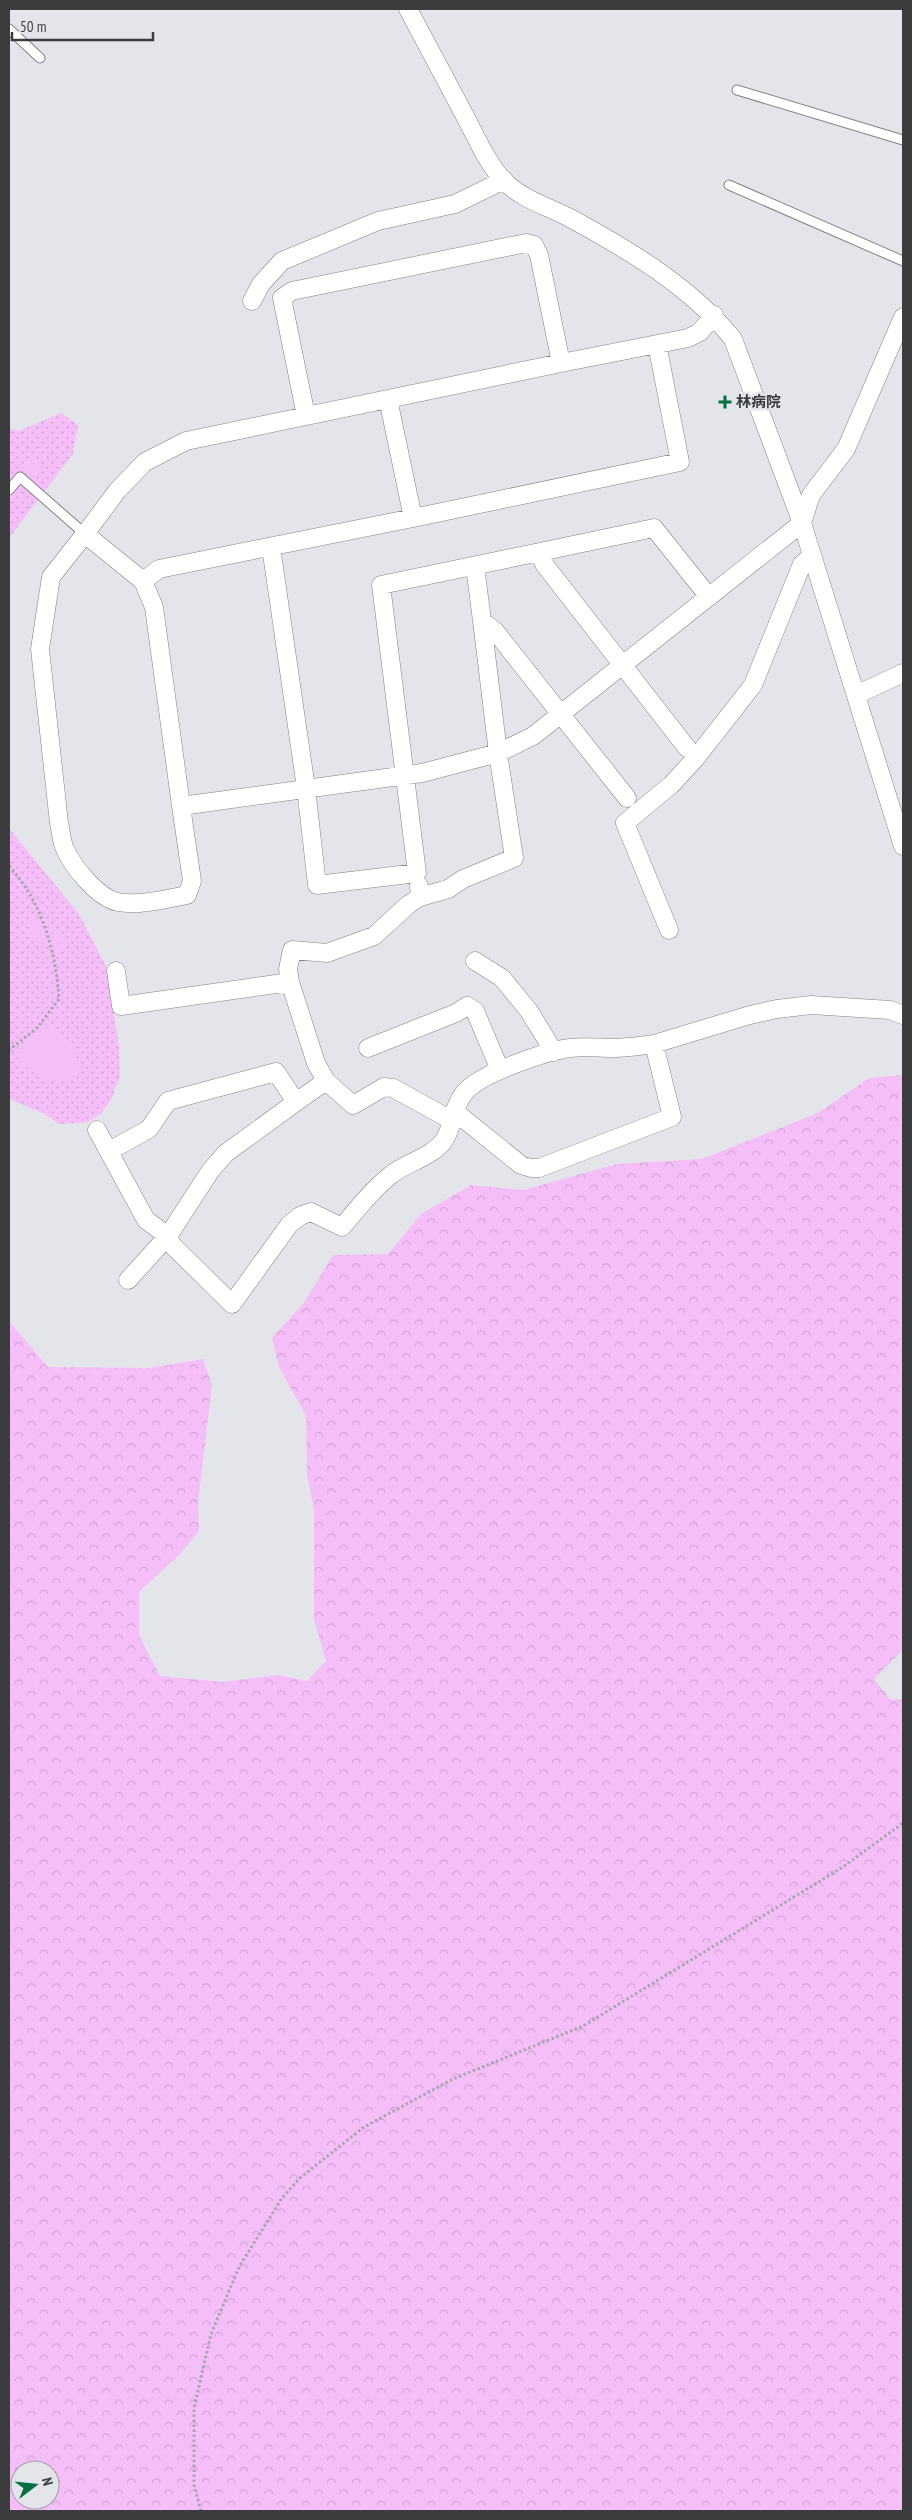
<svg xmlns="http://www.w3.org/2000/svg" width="912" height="2520" font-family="'PT Sans Narrow','Noto Sans JP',sans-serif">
<defs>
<pattern id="grass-dots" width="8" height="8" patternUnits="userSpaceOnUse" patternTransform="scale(1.25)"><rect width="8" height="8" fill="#f6bef8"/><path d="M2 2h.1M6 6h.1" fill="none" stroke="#d4a4d6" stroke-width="1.8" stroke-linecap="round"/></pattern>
<pattern id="forest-crowns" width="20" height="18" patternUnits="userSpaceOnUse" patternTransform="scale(1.25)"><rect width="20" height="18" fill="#f6bef8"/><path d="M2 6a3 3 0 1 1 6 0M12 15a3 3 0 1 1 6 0" fill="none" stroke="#d4a4d6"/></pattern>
</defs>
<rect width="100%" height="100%" fill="#e4e5eb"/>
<path fill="url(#grass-dots)" d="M61,413l17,12 -5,29 -64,84v-110l10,3z
M9,828l70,86 28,54 12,78 1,31 -9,23 -10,14 -13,8 -29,2 -16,-11 -34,-14z"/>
<path fill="url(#forest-crowns)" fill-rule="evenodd" d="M903,1075v575l-29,29 17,21 12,-1v812h-894v-1190l39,46 102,1 53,-9 9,26 -14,118 1,28 -20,24 -40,37v43l21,41 63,6 55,-7 29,6 19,-20 -12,-42v-110l-7,-34 -1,-59 -27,-49 -7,-29 31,-34 30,-49 55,-1 33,-40 50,-29 53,5 93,-26 85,-5 116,-46 51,-35zM20,2470h30v30h-30z"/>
<path fill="#f6bef8" d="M32,456l10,7 -18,25 -14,-11z
M33,918l31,22 -5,11 -33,-16z
M42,1027l17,2c10,14 20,25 20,43 -19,18 -39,5 -57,-8 -2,-19 3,-28 20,-37z"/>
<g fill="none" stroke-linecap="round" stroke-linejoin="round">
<g stroke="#818287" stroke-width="11">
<path id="service" d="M9,29l31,29
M737,90l166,50
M729,185l174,76
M9,490l11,-13 65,57"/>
</g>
<g stroke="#818287" stroke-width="19">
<path id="minor" d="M408,9c19,36 38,71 57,107 11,21 22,47 39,65 19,19 43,25 66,37 59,32 121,69 163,121l69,184 101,323
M252,301l9,-17 21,-23 96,-40 77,-17 49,-24
M388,399l25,119 267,-56 -23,-118
M306,416l-24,-118 10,-7 234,-48 8,2 5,10 22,108 127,-25 12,-6 14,-17
M85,534l-34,43 -11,72 19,174c2,8 2,18 6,26 8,18 33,49 53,53 22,4 47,-3 69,-7l5,-14 -11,-75 241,-33 76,-20 16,105 -51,21 -15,10 -28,8
M271,547l35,241 11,97 100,-12 -36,-288 159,-33
M475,566l7,55 13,10 132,167
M143,581l-58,-47 32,-43 28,-29 41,-21 375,-78
M482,621l16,132 35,-17 269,-213 9,-28 35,-46 57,-132
M856,695l47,-22
M687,748l-143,-184 -4,-12 114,-24 55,69
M181,806l-27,-199 -11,-26 16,-12 254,-51
M669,930l-44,-107 46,-38 24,-26 58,-74 49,-121 10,-8
M475,961l27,17 27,33 25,41
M290,982l-2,-13 4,-19 35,3 47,-17 35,-32 11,-7 -1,-11
M368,1048l88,-35 11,-7 8,5 25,59
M326,1081l27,24 31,-18 9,1 58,32
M454,1111l67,54 10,3h8l133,-51 -18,-73 96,-29 27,-6 34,-4 79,5 13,5
M97,1130l49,90 22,16 4,9 60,59 57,-79 11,-9 11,-4 31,15c16,-19 31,-38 50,-53 16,-12 37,-16 51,-32 11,-15 9,-36 23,-51 16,-18 81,-40 104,-43 14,-2 29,0 42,0 14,0 28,-2 42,-4
M109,1151l40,-22 19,-28 108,-29 20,30 30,-21 -10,-18 -26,-81 -169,24 -5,-35
M128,1280l40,-44 43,-66 15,-17 70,-51"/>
</g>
<path stroke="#a6a7ab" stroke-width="3" stroke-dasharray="2.5 2.5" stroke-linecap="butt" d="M9,866c33,36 47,85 50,133l-22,29 -28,22
M201,2511l-7,-26v-77l17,-74 28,-67 43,-69 18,-20 64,-51 89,-48 130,-53 260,-159 60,-44"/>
<use href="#service" stroke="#fff" stroke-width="9"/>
<use href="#minor" stroke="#fff" stroke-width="18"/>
</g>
<path fill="#006e46" stroke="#e4e5eb" stroke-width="2" d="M722.5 394.5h5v5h5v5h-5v5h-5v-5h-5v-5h5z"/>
<g text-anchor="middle" stroke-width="5" stroke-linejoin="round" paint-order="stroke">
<g font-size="15" font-weight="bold" fill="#3b3c3e" stroke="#e4e5eb" text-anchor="start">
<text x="736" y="407">林病院</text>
</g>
</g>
<rect width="912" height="2520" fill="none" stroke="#3b3c3e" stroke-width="20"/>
<g transform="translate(35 2485) rotate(74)"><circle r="24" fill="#e4e5eb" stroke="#a0a1a6"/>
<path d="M0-4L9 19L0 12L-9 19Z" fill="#006e46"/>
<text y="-8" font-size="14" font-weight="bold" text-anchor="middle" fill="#3b3c3e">N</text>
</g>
<path d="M12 32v8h141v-8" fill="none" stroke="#3b3c3e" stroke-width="2.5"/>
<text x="20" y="32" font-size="15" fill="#3b3c3e" stroke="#e4e5eb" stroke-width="4" paint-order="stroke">50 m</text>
</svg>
